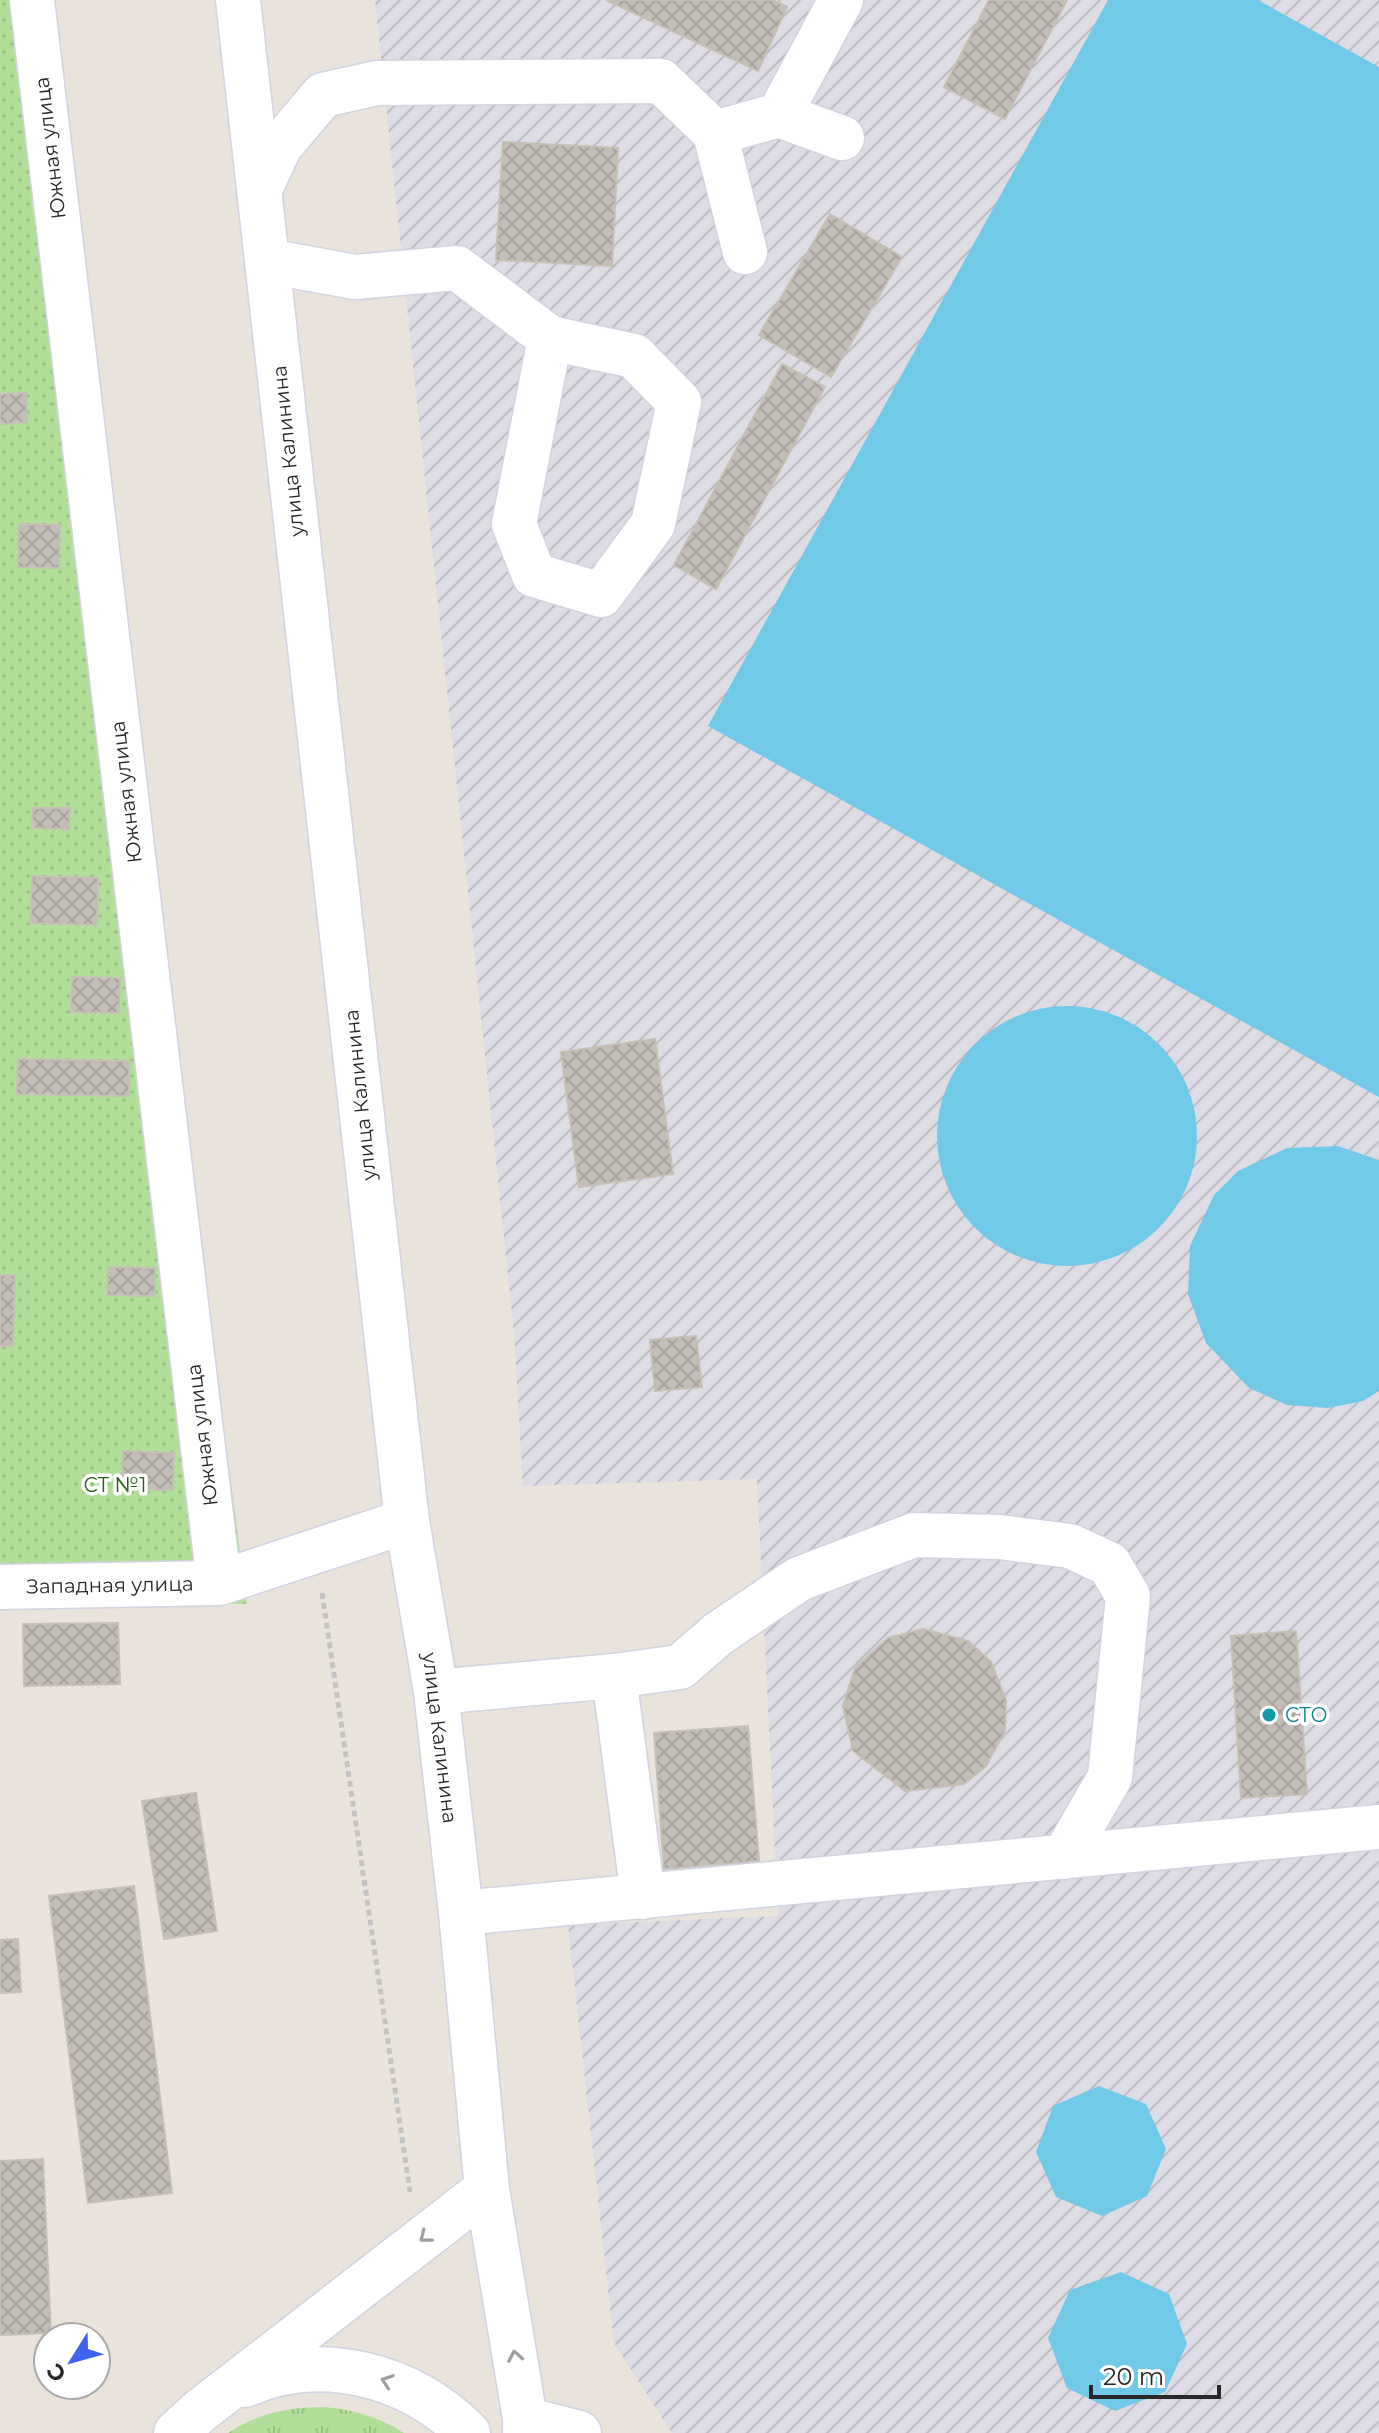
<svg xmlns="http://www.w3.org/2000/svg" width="1379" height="2433" font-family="Montserrat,sans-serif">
<defs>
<pattern id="industrial-furrows" width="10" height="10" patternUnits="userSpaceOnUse" patternTransform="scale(2)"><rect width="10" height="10" fill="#dddbe3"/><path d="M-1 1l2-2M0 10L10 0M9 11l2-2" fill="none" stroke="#bebcc3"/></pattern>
<pattern id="grass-tufts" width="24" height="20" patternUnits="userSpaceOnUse" patternTransform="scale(2)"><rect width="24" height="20" fill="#b1df99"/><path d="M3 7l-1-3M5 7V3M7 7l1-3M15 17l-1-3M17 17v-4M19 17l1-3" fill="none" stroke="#98bf84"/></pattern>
<pattern id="garden-dots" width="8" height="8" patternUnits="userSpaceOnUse" patternTransform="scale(2)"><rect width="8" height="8" fill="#b1df99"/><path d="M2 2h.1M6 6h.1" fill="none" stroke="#98bf84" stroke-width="1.8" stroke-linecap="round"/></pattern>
<pattern id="building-cross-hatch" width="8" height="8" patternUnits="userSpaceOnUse" patternTransform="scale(2)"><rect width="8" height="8" fill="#c2bdb6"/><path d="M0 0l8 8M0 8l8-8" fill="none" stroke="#a7a29c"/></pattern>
</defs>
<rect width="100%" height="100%" fill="#eae3db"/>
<path fill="url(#industrial-furrows)" d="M375,0h1004v2433h-707l-58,-90 -46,-418 210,-9 -21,-437 -234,7 -9,-153z"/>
<path fill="url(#grass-tufts)" d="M323,2407c29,2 56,10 81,26h-176c28,-19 61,-26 95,-26z"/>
<path fill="url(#garden-dots)" d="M0,0h47l94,802 106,802h-247z"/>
<path fill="#71c9e8" d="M1108,0h150l121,67v1030l-671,-371z
M937 1136a130 130 0 1 1 260 0a130 130 0 1 1-260 0Z
M1338,1146l41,14v231l-16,10 -35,7 -41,-3 -38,-17 -43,-45 -18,-49 2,-48 24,-51 24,-24 49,-23z
M1099,2086l47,18 20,45 -19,47 -45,20 -46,-19 -20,-45 17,-46z
M1121,2272l48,22 18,50 -22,48 -50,19 -48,-23 -19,-50 22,-48z"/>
<path fill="url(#building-cross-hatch)" stroke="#c5bfb5" stroke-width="2" d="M606,0h167l14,7 -29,64z
M989,0h78l-62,119 -61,-32z
M503,142l115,6 -6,118 -116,-6z
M830,214l72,43 -71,120 -72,-42z
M782,364l43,23 -109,202 -42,-24z
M26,393l1,29 -27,2v-30z
M19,524l41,1 -1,43 -41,-1z
M33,808h37l-1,21 -37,-1z
M32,876l66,2 -1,47 -66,-2z
M72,977l48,1 -1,35 -48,-1z
M655,1039l18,135 -94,13 -18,-135z
M18,1059l111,2v35l-112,-2z
M108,1267l47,1v28l-48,-1z
M0,1275h15l-2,71h-13z
M696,1336l6,51 -47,4 -5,-51z
M123,1451l51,2 -1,37 -51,-1z
M118,1623l2,61 -96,2 -1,-62z
M923,1629l45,12 23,21 15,38 -1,31 -19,35 -22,18 -59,7 -52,-40 -10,-45 12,-38 33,-30z
M1296,1631l11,163 -66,4 -10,-162z
M748,1726l11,135 -95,8 -10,-136z
M196,1793l21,138 -53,8 -22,-138z
M134,1886l38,307 -84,10 -39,-307z
M18,1939l3,53 -21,1v-53z
M43,2159l8,174 -51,2v-174z"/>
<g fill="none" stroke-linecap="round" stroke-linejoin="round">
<g stroke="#d0d3e1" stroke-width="47">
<path id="minor" d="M32,0l187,1583
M238,0l169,1521 29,171 25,221 26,276 38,230v14
M779,115l62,-115
M715,133l64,-18 63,23
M259,191l21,-45 43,-51 54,-12 284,-2 54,52 30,119
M267,261l88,16 102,-9 93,70 -36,186 20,51 67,20 52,-71 26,-122 -45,-46 -84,-18
M0,1587l219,-4 188,-62
M614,1676l66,-9 38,-33 81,-55 115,-44 86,2 70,9 39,18 19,32 -18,181 -46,80
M436,1692l178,-16 29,221
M461,1913l918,-86
M245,2385c77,-34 165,-10 223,48
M525,2419l54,14
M176,2433l24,-22 287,-222"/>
</g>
<path stroke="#c3c3c3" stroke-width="5" stroke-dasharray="6 4" stroke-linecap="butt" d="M322,1593l88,599"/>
<use href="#minor" stroke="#fff" stroke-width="44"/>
</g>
<defs><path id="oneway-chevron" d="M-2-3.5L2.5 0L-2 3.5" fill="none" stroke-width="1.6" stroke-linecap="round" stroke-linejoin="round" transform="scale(2)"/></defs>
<g stroke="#9e9e9e">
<use href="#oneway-chevron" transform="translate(425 2237) rotate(142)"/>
<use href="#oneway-chevron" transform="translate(515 2356) rotate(-100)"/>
<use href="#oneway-chevron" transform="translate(387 2381) rotate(-161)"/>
</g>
<circle fill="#0f9aa8" stroke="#fff" stroke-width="3" cx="1269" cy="1715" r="8"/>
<g text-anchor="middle" stroke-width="7" stroke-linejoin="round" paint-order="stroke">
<g font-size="20" fill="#282828" stroke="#fff">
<text transform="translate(50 148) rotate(-97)" y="7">Южная улица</text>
<text transform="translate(288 451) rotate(-96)" y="7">улица Калинина</text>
<text transform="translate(126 792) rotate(-97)" y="7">Южная улица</text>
<text transform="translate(360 1095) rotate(-96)" y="7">улица Калинина</text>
<text transform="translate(202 1435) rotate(-97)" y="7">Южная улица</text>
<text transform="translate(110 1585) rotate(-1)" y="7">Западная улица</text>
<text transform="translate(440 1738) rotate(83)" y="7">улица Калинина</text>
</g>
<g font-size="20" fill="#2b611d" stroke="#fff">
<text x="115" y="1492">СТ №1</text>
</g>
<g font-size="20" fill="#0d838f" stroke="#fff" text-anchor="start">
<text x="1285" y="1722">СТО</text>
</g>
</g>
<g transform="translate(72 2361) rotate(233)"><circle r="38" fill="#ffffff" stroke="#a9a9a9" stroke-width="2"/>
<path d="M0-6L14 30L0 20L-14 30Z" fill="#4162f1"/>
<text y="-12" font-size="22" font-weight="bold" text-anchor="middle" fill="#282828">С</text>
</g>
<path d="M1091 2385v12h128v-12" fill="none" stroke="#282828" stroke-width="4"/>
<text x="1103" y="2385" font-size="24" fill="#282828" stroke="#ffffff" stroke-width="6" paint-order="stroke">20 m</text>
</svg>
